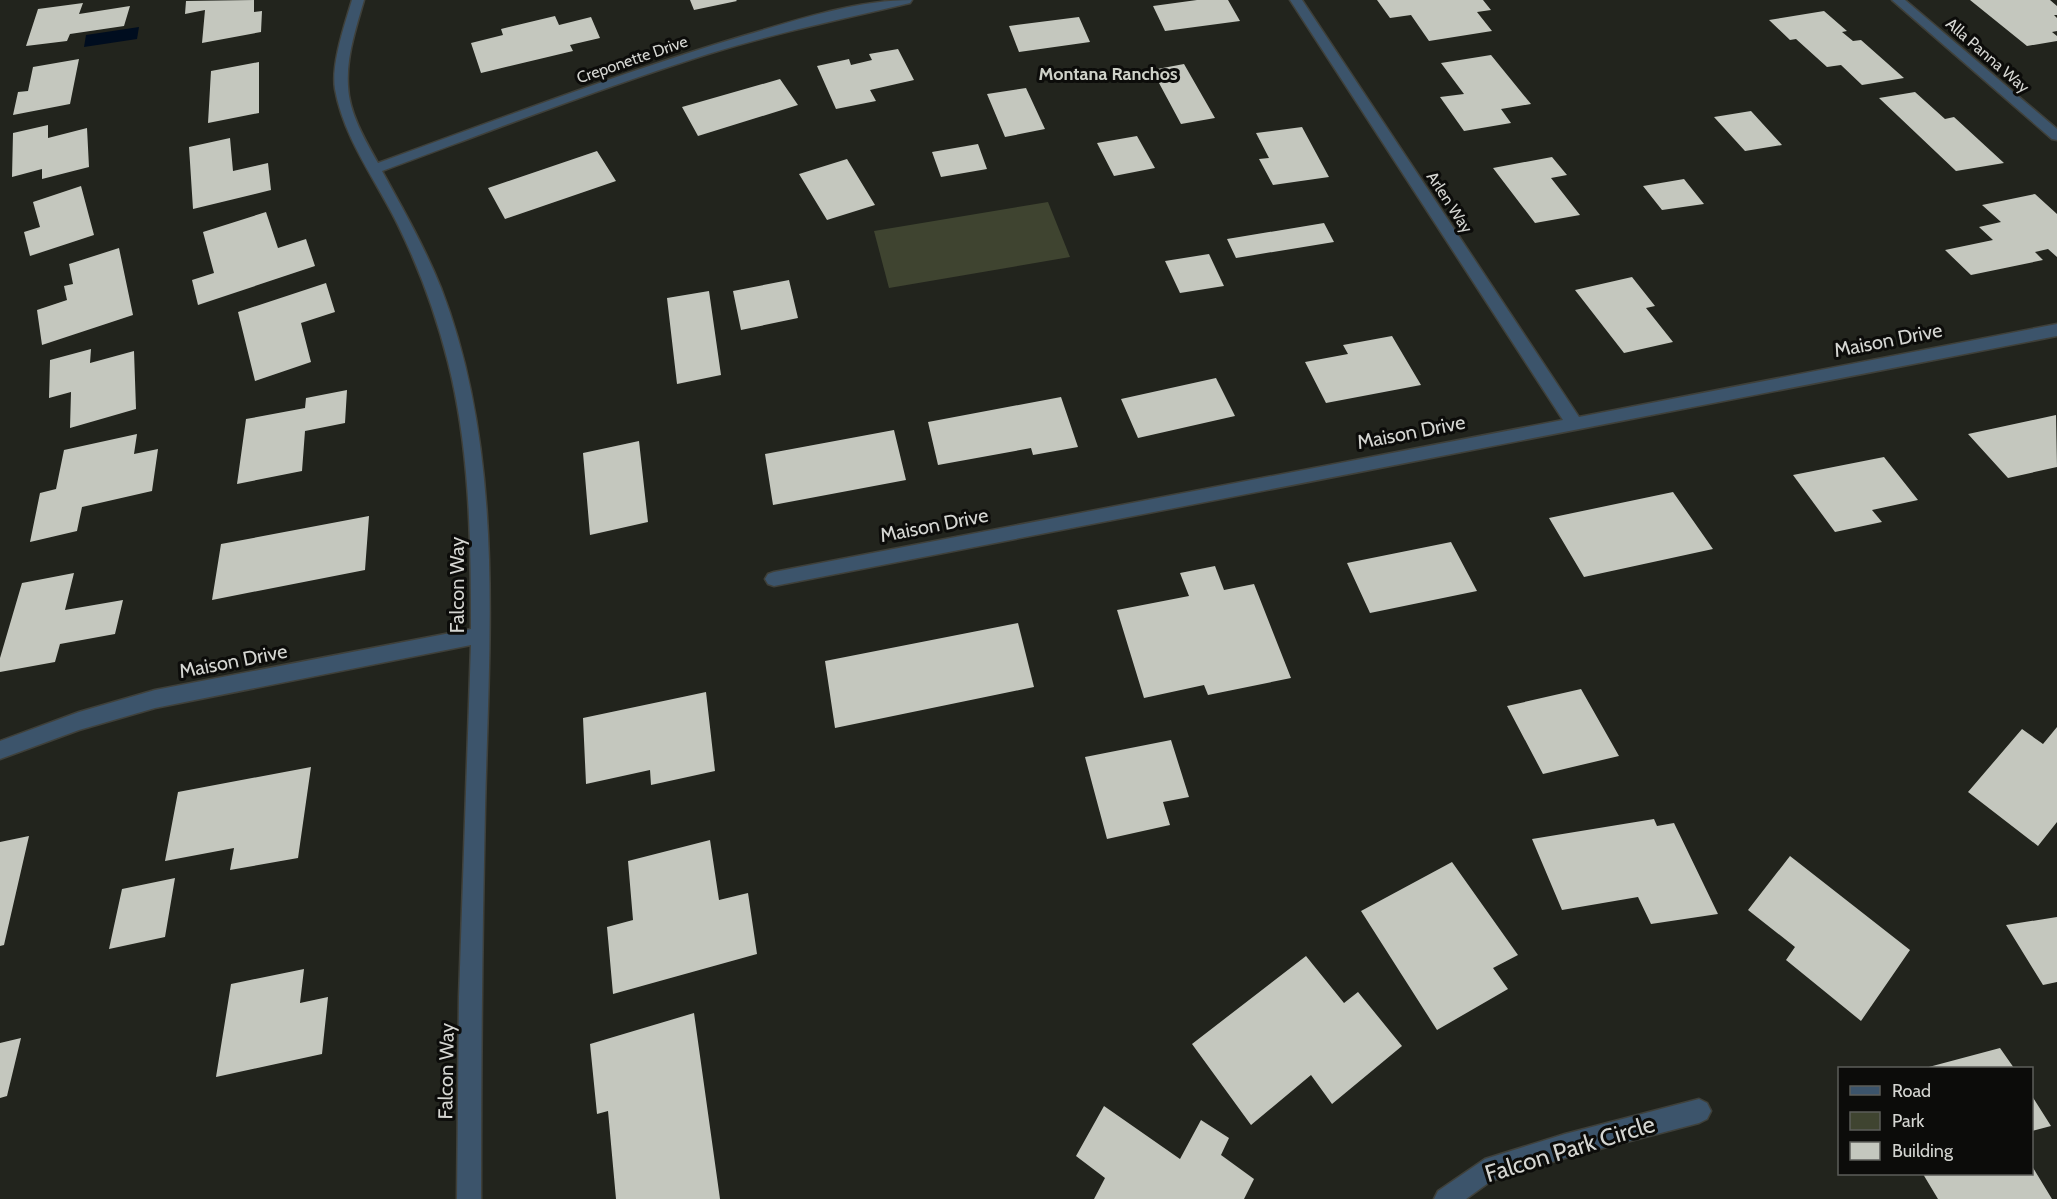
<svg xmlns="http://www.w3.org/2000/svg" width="2057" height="1199" font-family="Cabin,sans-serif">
<rect width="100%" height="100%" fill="#22241d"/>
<path fill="#3f4430" d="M1048,202l22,55 -181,31 -15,-57z"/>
<path fill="#000d1f" d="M139,27l-2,12 -53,8 2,-12z"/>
<path fill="#c4c7be" d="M254,0v12l8,-1 -1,21 -59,11 3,-33 -20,4 1,-13z
M690,0h46l1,1 -43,9z
M1197,0h31l12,21 -75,10 -12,-25z
M1377,0h106l8,10 -14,2 15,19 -63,10 -18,-26 -21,3z
M1970,0h80l7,6v9h-3l3,3v13l-5,1 5,4v5l-30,5z
M83,3l-4,11 51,-8 -6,20 -54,8 -3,7 -41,5 12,-37z
M1824,11l23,20 -5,1 11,9 8,-1 43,38 -42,7 -21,-20 -14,2 -31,-28 -6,1 -21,-20z
M555,16l4,9 32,-8 9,21 -30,7 3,6 -92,22 -10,-30 32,-8 -2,-6z
M1079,17l11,25 -71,10 -10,-26z
M898,49l16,31 -44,10 6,11 -40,8 -19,-43 32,-7 2,6 21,-5 -3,-6z
M1491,55l40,49 -30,5 10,14 -47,8 -24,-34 24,-3 -23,-31z
M79,59l-9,45 -57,11 5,-23 10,-1 5,-24z
M259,62v51l-51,10 3,-52z
M1184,64l31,54 -34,6 -29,-54z
M780,79l18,26 -100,31 -16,-29z
M1026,88l19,41 -40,8 -18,-43z
M1915,92l30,27 9,-2 50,46 -48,8 -77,-73z
M1751,111l31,34 -37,6 -31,-34z
M48,125v13l39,-10 2,39 -47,12v-10l-30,8 1,-44z
M1302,127l27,50 -56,8 -14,-26 10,-1 -13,-25z
M1137,136l18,32 -41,8 -17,-33z
M230,138l3,33 35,-8 3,27 -78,19 -4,-62z
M978,144l9,25 -46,8 -9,-25z
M597,151l19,30 -111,38 -17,-31z
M1552,157l15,18 -16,3 29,37 -45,8 -42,-55z
M847,159l28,46 -48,15 -28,-46z
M1684,179l20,25 -42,6 -19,-24z
M81,186l13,49 -64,21 -6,-24 16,-5 -7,-25z
M2035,194l22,20v43l-9,-8 -13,3 8,8 -72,15 -26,-25 48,-10 -14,-13 22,-5 -19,-17z
M266,212l12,36 28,-9 9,27 -117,39 -6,-25 22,-7 -11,-41z
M1324,223l10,19 -98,16 -9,-19z
M119,248l14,67 -91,30 -5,-35 30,-10 -3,-14 9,-2 -4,-20z
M1209,254l15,32 -44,7 -15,-32z
M1632,277l23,29 -9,2 27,34 -49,11 -49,-63z
M789,280l9,38 -57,12 -8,-39z
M326,283l9,29 -34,11 10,39 -56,19 -17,-69z
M709,291l12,84 -44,9 -10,-86z
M1392,336l29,49 -95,18 -21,-41 43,-8 -5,-9z
M91,349l-1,14 44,-12 2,58 -66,19 1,-36 -22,6 1,-38z
M1216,378l19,38 -97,22 -17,-39z
M347,390l-2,33 -40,8 -3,40 -65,13 9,-65 59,-11 1,-10z
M1061,397l17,50 -45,8 -2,-7 -93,17 -10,-43z
M2056,415l1,52 -49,11 -40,-44z
M894,430l12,50 -133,25 -8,-51z
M137,434l-3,20 24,-5 -6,42 -70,16 -5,24 -47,11 10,-49 16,-4 8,-39z
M639,441l9,81 -58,13 -7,-82z
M1884,457l34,43 -46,10 10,12 -47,10 -42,-57z
M1673,492l40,57 -129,28 -35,-59z
M369,516l-4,54 -153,30 9,-56z
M1451,542l26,49 -107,22 -23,-50z
M1215,566l9,24 30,-6 37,94 -83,17 -4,-10 -60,13 -27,-88 72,-14 -9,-23z
M74,573l-9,37 58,-10 -8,34 -55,10 -5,18 -55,10v-14l22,-75z
M1018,623l16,64 -199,41 -10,-67z
M1581,689l38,67 -76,18 -36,-68z
M706,692l9,79 -64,14 -1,-15 -64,14 -3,-66z
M2057,727v95l-19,24 -70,-54 54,-63 21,15z
M1171,740l18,57 -26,5 7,23 -63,14 -22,-82z
M311,767l-13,91 -68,12 4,-22 -69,13 13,-69z
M1654,819l3,7 17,-3 44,91 -67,10 -13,-27 -76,13 -30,-71z
M29,836l-25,109 -4,1v-104z
M710,840l9,60 29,-7 9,61 -144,40 -6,-67 26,-7 -5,-59z
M1790,856l120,94 -49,71 -75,-61 9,-13 -47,-37z
M1452,862l66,93 -25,13 15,21 -71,41 -76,-119z
M175,878l-10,59 -56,12 13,-60z
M2057,917v65l-14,3 -37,-60z
M1306,956l38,47 14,-11 44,54 -70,58 -21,-29 -60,50 -59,-81z
M304,969l-4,34 28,-6 -6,57 -106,23 15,-93z
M694,1013l26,186h-104l-8,-88 -11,3 -7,-70z
M21,1038l-14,58 -7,2v-55z
M2000,1048l14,20h-89z
M2032,1096l19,30 -19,5z
M1104,1106l76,53 21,-39 28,18 -8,17 33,24 -10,20h-150l11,-21 -29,-22z
M2032,1166l20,33h-114l-15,-25h109z"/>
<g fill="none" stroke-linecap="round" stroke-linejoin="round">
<g stroke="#3f403a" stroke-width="3">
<path id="street" d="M352,0h12c-8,28 -18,57 -16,86 1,27 17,54 30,77 121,-44 242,-90 365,-127 54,-16 113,-36 169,-36l-2,3c-68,16 -135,30 -202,51 -110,35 -218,77 -326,117 21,38 43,77 59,117 64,165 48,348 44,521 -3,130 -4,260 -4,390h-24l2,-202 12,-352 -316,63 -76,22 -79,29v-18l79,-29 76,-22 316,-61c0,-90 -1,-180 -23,-267 -12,-48 -29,-94 -50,-137 -22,-45 -54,-86 -63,-136 -4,-25 10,-65 17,-89z
M1290,0h12l277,417 478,-93v12l-1283,250 -6,-2 -3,-5 3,-5 6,-2 789,-152z
M1892,0h13l152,129v11l-5,-1z
M1699,1099l8,4 4,8 -4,8 -8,4 -134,35 -74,23 -25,18h-32l4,-8 47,-32 80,-25z"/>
</g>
<use href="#street" fill="#3c546b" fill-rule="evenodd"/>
</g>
<g text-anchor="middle" stroke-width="6" stroke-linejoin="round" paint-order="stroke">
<g font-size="16" fill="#d5d6d2" stroke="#0c0c0a">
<text transform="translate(1988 55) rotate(41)" y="6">Alla Panna Way</text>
<text transform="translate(632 59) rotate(-19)" y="6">Creponette Drive</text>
<text transform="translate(1450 202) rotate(57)" y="6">Arlen Way</text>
</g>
<g font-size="18" font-weight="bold" fill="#ced1c8" stroke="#0c0c0a">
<text x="1108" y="80">Montana Ranchos</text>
</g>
<g font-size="20" fill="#d5d6d2" stroke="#0c0c0a">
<text transform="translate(1888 340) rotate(-11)" y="7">Maison Drive</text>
<text transform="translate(1411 432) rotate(-11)" y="7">Maison Drive</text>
<text transform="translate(934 525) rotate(-11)" y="7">Maison Drive</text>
<text transform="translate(457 585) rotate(-90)" y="7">Falcon Way</text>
<text transform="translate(233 661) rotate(-11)" y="7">Maison Drive</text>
<text transform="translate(446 1071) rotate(-89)" y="7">Falcon Way</text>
</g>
<g font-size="24" fill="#d5d6d2" stroke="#0c0c0a">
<text transform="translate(1570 1149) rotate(-17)" y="8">Falcon Park Circle</text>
</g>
</g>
<rect x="1838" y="1067" width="195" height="108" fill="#0c0c0a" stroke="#5c5d5a" stroke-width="1.5"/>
<rect x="1850" y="1086" width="30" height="9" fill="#3c546b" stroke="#5c5d5a" stroke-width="1.5"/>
<text x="1892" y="1097" font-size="18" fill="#d5d6d2">Road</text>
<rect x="1850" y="1112" width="30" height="18" fill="#3f4430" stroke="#5c5d5a" stroke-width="1.5"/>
<text x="1892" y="1127" font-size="18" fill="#d5d6d2">Park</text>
<rect x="1850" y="1142" width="30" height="18" fill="#c4c7be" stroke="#5c5d5a" stroke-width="1.5"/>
<text x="1892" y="1157" font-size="18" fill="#d5d6d2">Building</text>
</svg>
